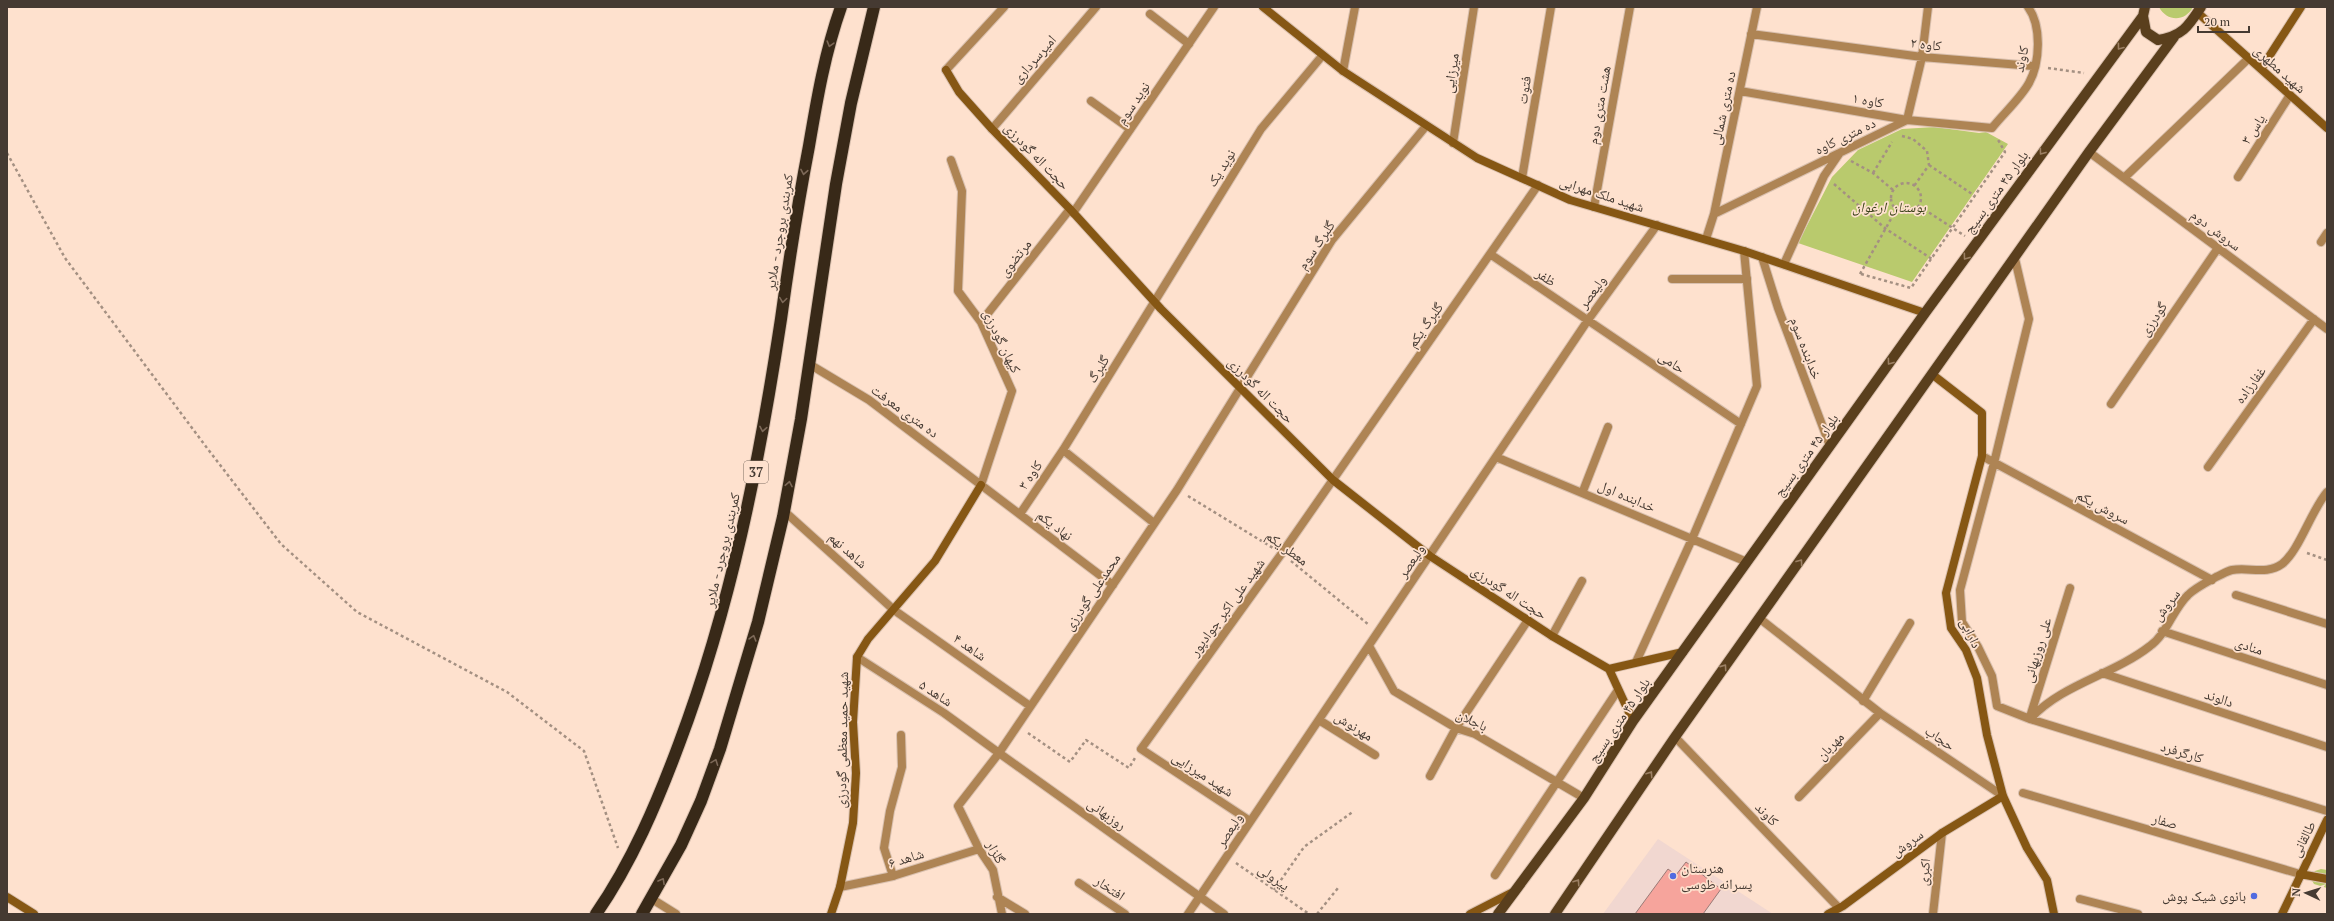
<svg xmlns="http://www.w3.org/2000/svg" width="2334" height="921" font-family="'PT Serif','Noto Naskh Arabic',serif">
<rect width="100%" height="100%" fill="#fee1ce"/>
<path fill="#f1d7d0" d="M1658,839l115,75h-170z"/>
<path fill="#b9ca6d" d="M2159,7h34c-8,15 -26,15 -34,0z
M1935,127l44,6 7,-1 22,12 -96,138 -114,-39 34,-66 26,-27 44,-21z
M2321,869l6,1v18l-13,-4 -4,-7 5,-6z"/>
<path fill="#f6a49c" stroke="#9b7b77" d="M1686,862l35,27 -18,25h-68l33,-45 8,6z"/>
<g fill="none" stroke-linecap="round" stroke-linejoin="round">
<g stroke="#d9c0af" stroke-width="10">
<path id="lane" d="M1150,14l39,30
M1091,101l39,28
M2238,177l52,-82
M2321,242l6,-9
M1672,279h75
M1583,491l25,-64
M1552,636l30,-55
M1863,701l47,-78
M999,753l225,161
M893,876l-9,-28 6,-37 12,-44 -1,-32
M1079,883l46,31"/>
</g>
<g stroke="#d9c0af" stroke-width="10">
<path id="street" d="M1751,34l171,23 111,9
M946,70l58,-63
M1343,71l12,-64
M1740,91l167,29 85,8c11,-14 28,-29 37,-45 11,-20 13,-57 -1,-76
M992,129l104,-122
M1453,143l21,-136
M2089,152l238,177
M951,160l11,31 -4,100 23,31 31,69 -31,94
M1522,178l29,-171
M2124,178l125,-120
M1594,207l36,-200
M1073,213l141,-206
M1714,214l43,-207
M1706,239l8,-25 193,-94 15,-63 6,-50
M1490,254l251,170
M1762,257l16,51 52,138
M2015,259l14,60 -35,144 -34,127 2,32 16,25 14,29 5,30 33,13 297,92
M1784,264l40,-88 15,-22
M981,322l89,-113
M809,364l60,36 244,185
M2111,404l107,-156
M1063,450l91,73
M1982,456l230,124
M1496,457l251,105
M2208,467l106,-148
M784,511l110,99 136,96
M1020,514l43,-64 198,-321 61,-73
M2236,595l91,29
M1759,618l121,95 123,83
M2162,631l165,54
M1369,646l25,45 62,37 19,6 109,64
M857,657l87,56 55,40
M1636,662l56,-123 65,-153 -13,-135
M2102,673l225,74
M2030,717l40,-129
M2030,719c32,-35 83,-44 120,-73 17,-12 23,-37 38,-51 7,-7 19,-13 28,-18 5,-2 11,-6 16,-7 17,-3 35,5 50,-6 17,-13 29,-53 45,-72
M1319,720l56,35
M1675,737l164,171
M1430,776l26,-48 72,-108
M2023,793l277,81
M1799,797l81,-84
M1250,821l-109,-72 141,-196 256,-368
M1495,875l123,-185
M840,887l53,-11 86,-27
M997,897l28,17
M652,899l24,15
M2080,899l58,15
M1002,914l-9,-44 -14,-21 -21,-43 41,-53 178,-263 155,-250 94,-114
M1188,914l400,-594 69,-95
M1933,914l9,-81"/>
</g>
<g stroke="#d9c0af" stroke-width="10">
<path id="secondary" d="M1263,7l80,64 134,87 93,42 174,51 181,62
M2198,13l129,115
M2261,69l40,-62
M946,70l13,22 33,37 78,80 91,100 172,171 97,76 122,80 57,33 74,-17
M1933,375l49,38v43l-36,137 5,35 15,22 11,28 10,57 16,61 24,52 20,32 7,34
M1609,669l24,52
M2300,874l27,5
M7,897l27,17
M831,914l9,-27 13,-64 3,-50 -3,-51 4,-65 11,-18 67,-78 46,-76
M1470,914l43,-22
M1828,914l15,-8 99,-73 61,-37
M2282,914l45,-94"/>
</g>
<g stroke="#d9c0af" stroke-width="12">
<path id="primary" d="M2145,7l-2,9 3,16 12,8c24,-4 30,-13 43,-33
M1498,914l86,-116 49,-77 292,-408 218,-297
M1555,914l120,-177 414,-585 85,-115"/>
</g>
<g stroke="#d9c0af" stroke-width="14">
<path id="highway" d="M596,914c36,-52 61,-111 83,-170 52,-138 80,-280 102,-425 8,-58 17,-116 28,-173 8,-47 16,-94 32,-139
M642,914l39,-69 20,-44 19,-52 38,-127 25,-105 18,-98 35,-235 15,-81 23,-96"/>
</g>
<path stroke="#a49082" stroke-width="2.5" stroke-dasharray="3 3" stroke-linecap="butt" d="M2048,68l36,5
M1902,136l11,3 14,12 2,14 -15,21
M7,153l58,105 142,190 74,96 76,68 150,80 77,59 34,97
M1851,161l22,12 20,17
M1929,165l46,31
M1873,173l19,-31
M1891 198a15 15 0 1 1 30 0a15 15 0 1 1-30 0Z
M1834,184l52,45 46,30
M1919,206l46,30
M1860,274l36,-64
M1861,274l50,14 94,-136 -8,-14
M1188,496l85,52
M2307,553l20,7
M1291,561l78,64
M1028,733l42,29 16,-22 43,28 6,-10
M1236,863l73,51
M1274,890l30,-43 50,-36
M1317,914l21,-26"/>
<use href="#lane" stroke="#ae8454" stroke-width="8"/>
<use href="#street" stroke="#ae8454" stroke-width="8"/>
<use href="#secondary" stroke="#865714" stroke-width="8"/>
<use href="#primary" stroke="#5a3f1d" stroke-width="10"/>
<use href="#highway" stroke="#382918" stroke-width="12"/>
</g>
<defs><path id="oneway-chevron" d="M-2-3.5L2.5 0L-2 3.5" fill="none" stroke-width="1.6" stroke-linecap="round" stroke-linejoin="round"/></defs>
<g stroke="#7d6958">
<use href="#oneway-chevron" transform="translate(830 44) rotate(106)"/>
<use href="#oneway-chevron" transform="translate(804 172) rotate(100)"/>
<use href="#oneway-chevron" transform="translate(783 300) rotate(98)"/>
<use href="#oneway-chevron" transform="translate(763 429) rotate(100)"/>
<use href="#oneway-chevron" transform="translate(789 484) rotate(-79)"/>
<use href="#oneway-chevron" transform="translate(753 638) rotate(-74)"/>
<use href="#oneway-chevron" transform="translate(715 762) rotate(-69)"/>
<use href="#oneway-chevron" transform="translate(662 881) rotate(-61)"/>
</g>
<g stroke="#9c8064">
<use href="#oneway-chevron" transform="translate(2120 47) rotate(127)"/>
<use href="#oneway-chevron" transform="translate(2042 152) rotate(126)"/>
<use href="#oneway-chevron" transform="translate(1966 257) rotate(126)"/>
<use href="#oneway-chevron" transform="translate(1890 362) rotate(126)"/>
<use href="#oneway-chevron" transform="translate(1800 562) rotate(-54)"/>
<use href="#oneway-chevron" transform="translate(1724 667) rotate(-55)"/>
<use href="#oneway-chevron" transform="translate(1650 774) rotate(-56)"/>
<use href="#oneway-chevron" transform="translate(1577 882) rotate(-56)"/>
</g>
<g fill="#516be0" stroke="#fee1ce" stroke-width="1.5">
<circle cx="1673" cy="876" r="4"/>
<circle cx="2254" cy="896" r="4"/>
</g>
<g text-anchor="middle" stroke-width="3.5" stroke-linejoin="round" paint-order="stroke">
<rect fill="#fee1ce" stroke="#7c6c61" stroke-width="1" x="744" y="461" width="24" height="22" rx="3"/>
<g font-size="13" font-weight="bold" fill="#453a32">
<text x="756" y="477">37</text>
</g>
<g font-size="14" fill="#453a32" stroke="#fee1ce">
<text transform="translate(1926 44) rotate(6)" y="5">کاوه ۲</text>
<text transform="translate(1034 59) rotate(-49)" y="5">امیرسرداری</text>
<text transform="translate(2021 59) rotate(-78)" y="5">کاوند</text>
<text transform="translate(2280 69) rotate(42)" y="5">شهید مطهری</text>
<text transform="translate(1451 73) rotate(-81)" y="5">میرزایی</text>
<text transform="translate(1524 90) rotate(-81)" y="5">فتوت</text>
<text transform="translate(1868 100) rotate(10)" y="5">کاوه ۱</text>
<text transform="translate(1133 103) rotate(-56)" y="5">نوید سوم</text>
<text transform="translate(1599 105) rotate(-80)" y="5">هشت متری دوم</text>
<text transform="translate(1723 108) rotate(-78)" y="5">ده متری شمالی</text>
<text transform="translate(2253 129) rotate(-57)" y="5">یاس ۳</text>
<text transform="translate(1845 136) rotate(-26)" y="5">ده متری کاوه</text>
<text transform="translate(1037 156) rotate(46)" y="5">حجت اله گودرزی</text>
<text transform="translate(1221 168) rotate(-58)" y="5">نوید یک</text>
<text transform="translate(1996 192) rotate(-54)" y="5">بلوار ۴۵ متری بسیج</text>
<text transform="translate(1602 194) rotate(18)" y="5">شهید ملک مهرابی</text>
<text transform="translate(2216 230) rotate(37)" y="5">سروش دوم</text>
<text transform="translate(779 232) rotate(-81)" y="5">کمربندی بروجرد - ملایر</text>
<text transform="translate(1316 245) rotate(-56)" y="5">گلبرگ سوم</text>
<text transform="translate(1015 258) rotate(-52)" y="5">مرتضوی</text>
<text transform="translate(1546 277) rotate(34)" y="5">ظفر</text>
<text transform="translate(1592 292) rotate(-54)" y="5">ولیعصر</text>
<text transform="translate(2153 319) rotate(-56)" y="5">گودرزی</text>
<text transform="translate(1425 325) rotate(-55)" y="5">گلبرگ یکم</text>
<text transform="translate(1002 341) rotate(64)" y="5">کیهان گودرزی</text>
<text transform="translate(1806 348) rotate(69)" y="5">خدابنده سوم</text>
<text transform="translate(1672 362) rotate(34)" y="5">حامی</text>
<text transform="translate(1098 369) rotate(-58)" y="5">گلبرگ</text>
<text transform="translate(2250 385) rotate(-54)" y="5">غفارزاده</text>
<text transform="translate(1261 390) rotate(45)" y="5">حجت اله گودرزی</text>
<text transform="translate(905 411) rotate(36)" y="5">ده متری معرفت</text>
<text transform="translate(1806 455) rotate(-54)" y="5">بلوار ۴۵ متری بسیج</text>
<text transform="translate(1030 475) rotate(-56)" y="5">کاوه ۳</text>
<text transform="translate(1627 496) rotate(23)" y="5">خدابنده اول</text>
<text transform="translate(2103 507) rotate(28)" y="5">سروش یکم</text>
<text transform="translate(1055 525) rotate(37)" y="5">نهاد یکم</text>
<text transform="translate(1287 548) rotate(36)" y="5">معطر یکم</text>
<text transform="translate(722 550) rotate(-77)" y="5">کمربندی بروجرد - ملایر</text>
<text transform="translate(848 550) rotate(42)" y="5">شاهد نهم</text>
<text transform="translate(1411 561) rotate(-56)" y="5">ولیعصر</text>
<text transform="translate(1092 592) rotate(-56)" y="5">محمدعلی گودرزی</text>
<text transform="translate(1509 592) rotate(33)" y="5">حجت اله گودرزی</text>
<text transform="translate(2166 605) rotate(-53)" y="5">سروش</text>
<text transform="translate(1227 607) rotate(-54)" y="5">شهید علی اکبر جوادپور</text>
<text transform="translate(1971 633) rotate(65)" y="5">دارابی</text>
<text transform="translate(2249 646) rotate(18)" y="5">منادی</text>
<text transform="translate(970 647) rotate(35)" y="5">شاهد ۴</text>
<text transform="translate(2037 650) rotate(-73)" y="5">علی روزبهانی</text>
<text transform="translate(936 693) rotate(33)" y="5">شاهد ۵</text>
<text transform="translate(2219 698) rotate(18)" y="5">دالوند</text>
<text transform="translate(1472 720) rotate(25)" y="5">باجلان</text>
<text transform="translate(1619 720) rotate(-56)" y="5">بلوار ۴۵ متری بسیج</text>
<text transform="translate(1354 726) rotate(32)" y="5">مهرنوش</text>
<text transform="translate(1940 738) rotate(34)" y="5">حجاب</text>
<text transform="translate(842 740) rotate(-89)" y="5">شهید حمید معظمی گودرزی</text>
<text transform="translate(1830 746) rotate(-46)" y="5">مهربان</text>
<text transform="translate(2182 752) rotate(17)" y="5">کارگرفرد</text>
<text transform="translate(1203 774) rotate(33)" y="5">شهید میرزایی</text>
<text transform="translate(1107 814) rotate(35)" y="5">روزبهانی</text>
<text transform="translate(1767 814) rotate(46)" y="5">کاوند</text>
<text transform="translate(2165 821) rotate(16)" y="5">صفار</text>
<text transform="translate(1229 830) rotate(-57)" y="5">ولیعصر</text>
<text transform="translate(2303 839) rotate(-63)" y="5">طالقانی</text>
<text transform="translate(1907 843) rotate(-36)" y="5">سروش</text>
<text transform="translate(996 852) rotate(61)" y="5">گلزار</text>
<text transform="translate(906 858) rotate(-17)" y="5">شاهد ۶</text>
<text transform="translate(1924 872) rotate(-84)" y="5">اکبری</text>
<text transform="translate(1274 877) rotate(35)" y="5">پیرولی</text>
<text transform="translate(1110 888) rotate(34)" y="5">افتخار</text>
</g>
<g font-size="14" font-style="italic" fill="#383f17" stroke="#fee1ce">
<text x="1889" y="212">بوستان ارغوان</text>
</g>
<g font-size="14" fill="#453a32" stroke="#fee1ce" text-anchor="start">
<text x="1681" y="873">هنرستان<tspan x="1681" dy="16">پسرانه طوسی</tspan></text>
<text x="2246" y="901" text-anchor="end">بانوی شیک پوش</text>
</g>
</g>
<rect width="2334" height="921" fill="none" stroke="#453a32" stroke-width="16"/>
<g transform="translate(2306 893) rotate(274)" stroke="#fee1ce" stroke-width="3" paint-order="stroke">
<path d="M0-3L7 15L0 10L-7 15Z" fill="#453a32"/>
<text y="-6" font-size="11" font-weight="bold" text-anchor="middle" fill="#453a32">N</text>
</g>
<path d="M2198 26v6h51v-6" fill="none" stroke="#453a32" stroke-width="2"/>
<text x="2204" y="26" font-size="12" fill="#453a32" stroke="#fee1ce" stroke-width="3" paint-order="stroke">20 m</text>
</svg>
